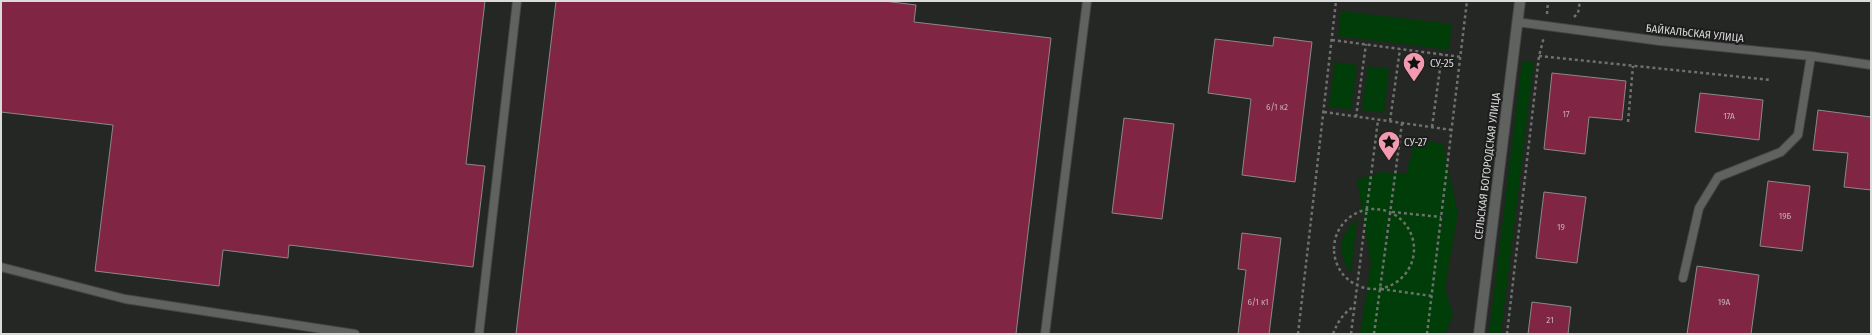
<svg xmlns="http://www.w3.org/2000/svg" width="1872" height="335" font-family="'Fira Sans Condensed',sans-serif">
<rect width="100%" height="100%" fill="#252725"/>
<path fill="#003d08" d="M1341,11l111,13 -3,26 -111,-14z
M1522,61l12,1 -33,272h-12z
M1335,62l22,3 -6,44 -22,-2z
M1368,66l21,3 -5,44 -22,-3z
M1416,138l27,6 15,69 -13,75 8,27 -8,19h-85l11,-70 -14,-84 24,-8 25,2z
M1357,220l-6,53c-14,-17 -13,-39 6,-53z"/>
<path fill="#802543" stroke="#8b8888" d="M1,1h484l-19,163 19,2 -12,101 -184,-22 -1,13 -65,-8 -4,36 -124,-15 18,-146 -112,-13z
M556,1h328l32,4 -2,17 137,16 -35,296h-500z
M1274,37l38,5 -17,140 -53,-7 9,-76 -43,-6 7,-54 58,7z
M1552,73l74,8 -4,39 -33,-3 -4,37 -41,-5z
M1700,93l63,7 -4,40 -64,-8z
M1818,110l53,7v73l-27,-3 4,-34 -35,-3z
M1124,118l50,6 -12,95 -50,-6z
M1768,181l42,5 -8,65 -42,-5z
M1544,192l42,5 -9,66 -41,-5z
M1242,233l39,5 -12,96h-31l8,-64 -8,-1z
M1697,266l62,9 -8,59h-64z
M1532,302l39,5 -3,27h-40z"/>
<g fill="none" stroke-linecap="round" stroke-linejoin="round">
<g stroke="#434543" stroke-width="10">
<path id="service" d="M1517,22l143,19 151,15 60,9
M1,267l124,32 230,35
M1683,278l16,-70 19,-31 63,-25 17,-17 13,-79
M479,334l38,-333
M1045,334l42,-333"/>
</g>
<g stroke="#434543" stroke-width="12">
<path id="secondary" d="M1479,334l41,-333"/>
</g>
<path stroke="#6f716f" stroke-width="2.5" stroke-dasharray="3 3" stroke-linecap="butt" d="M1547,14l1,-13
M1574,17l4,-4 2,-12
M1332,40l129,17
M1539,56l232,24
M1324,112l128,18
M1356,117l10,-73
M1390,121l10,-72
M1628,122l5,-56
M1432,127l10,-73
M1334 249a40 40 0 1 1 80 0a40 40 0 1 1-80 0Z
M1392,212l49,5
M1381,289l51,7
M1298,334l38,-333
M1333,334c5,-13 10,-20 21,-28
M1351,334l27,-214
M1374,334l28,-211
M1427,334l40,-333
M1507,334l32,-278 5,-19"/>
<use href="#service" stroke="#606260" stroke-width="8"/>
<use href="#secondary" stroke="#606260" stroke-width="10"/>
</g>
<defs>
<g id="sight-pin" transform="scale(1.15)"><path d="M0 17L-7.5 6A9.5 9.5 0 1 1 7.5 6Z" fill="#f29aaf" stroke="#1c1d1c"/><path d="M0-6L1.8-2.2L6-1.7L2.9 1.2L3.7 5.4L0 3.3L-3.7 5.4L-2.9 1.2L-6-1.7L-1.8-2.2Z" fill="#111"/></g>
</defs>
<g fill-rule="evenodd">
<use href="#sight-pin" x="1414" y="63"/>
<use href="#sight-pin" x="1389" y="142"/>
</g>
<g text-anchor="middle" stroke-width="4" stroke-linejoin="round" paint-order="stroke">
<g font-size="9" fill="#c4aeb4">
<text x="1277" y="110">6/1 к2</text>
<text x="1566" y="117">17</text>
<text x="1729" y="119">17А</text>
<text x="1785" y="219">19Б</text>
<text x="1561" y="230">19</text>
<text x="1258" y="305">6/1 к1</text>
<text x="1724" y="305">19А</text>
<text x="1550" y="323">21</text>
</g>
<g font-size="11" fill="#dadbda" stroke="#1c1d1c">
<text transform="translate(1695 33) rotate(6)" y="4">БАЙКАЛЬСКАЯ УЛИЦА</text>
<text transform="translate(1487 166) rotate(-83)" y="4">СЕЛЬСКАЯ БОГОРОДСКАЯ УЛИЦА</text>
</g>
<g font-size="11" fill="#dadbda" stroke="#1c1d1c" text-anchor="start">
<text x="1430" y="67">СУ-25</text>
<text x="1404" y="146">СУ-27</text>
</g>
</g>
<rect width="1872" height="335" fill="none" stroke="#dadbda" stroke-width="4"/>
</svg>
